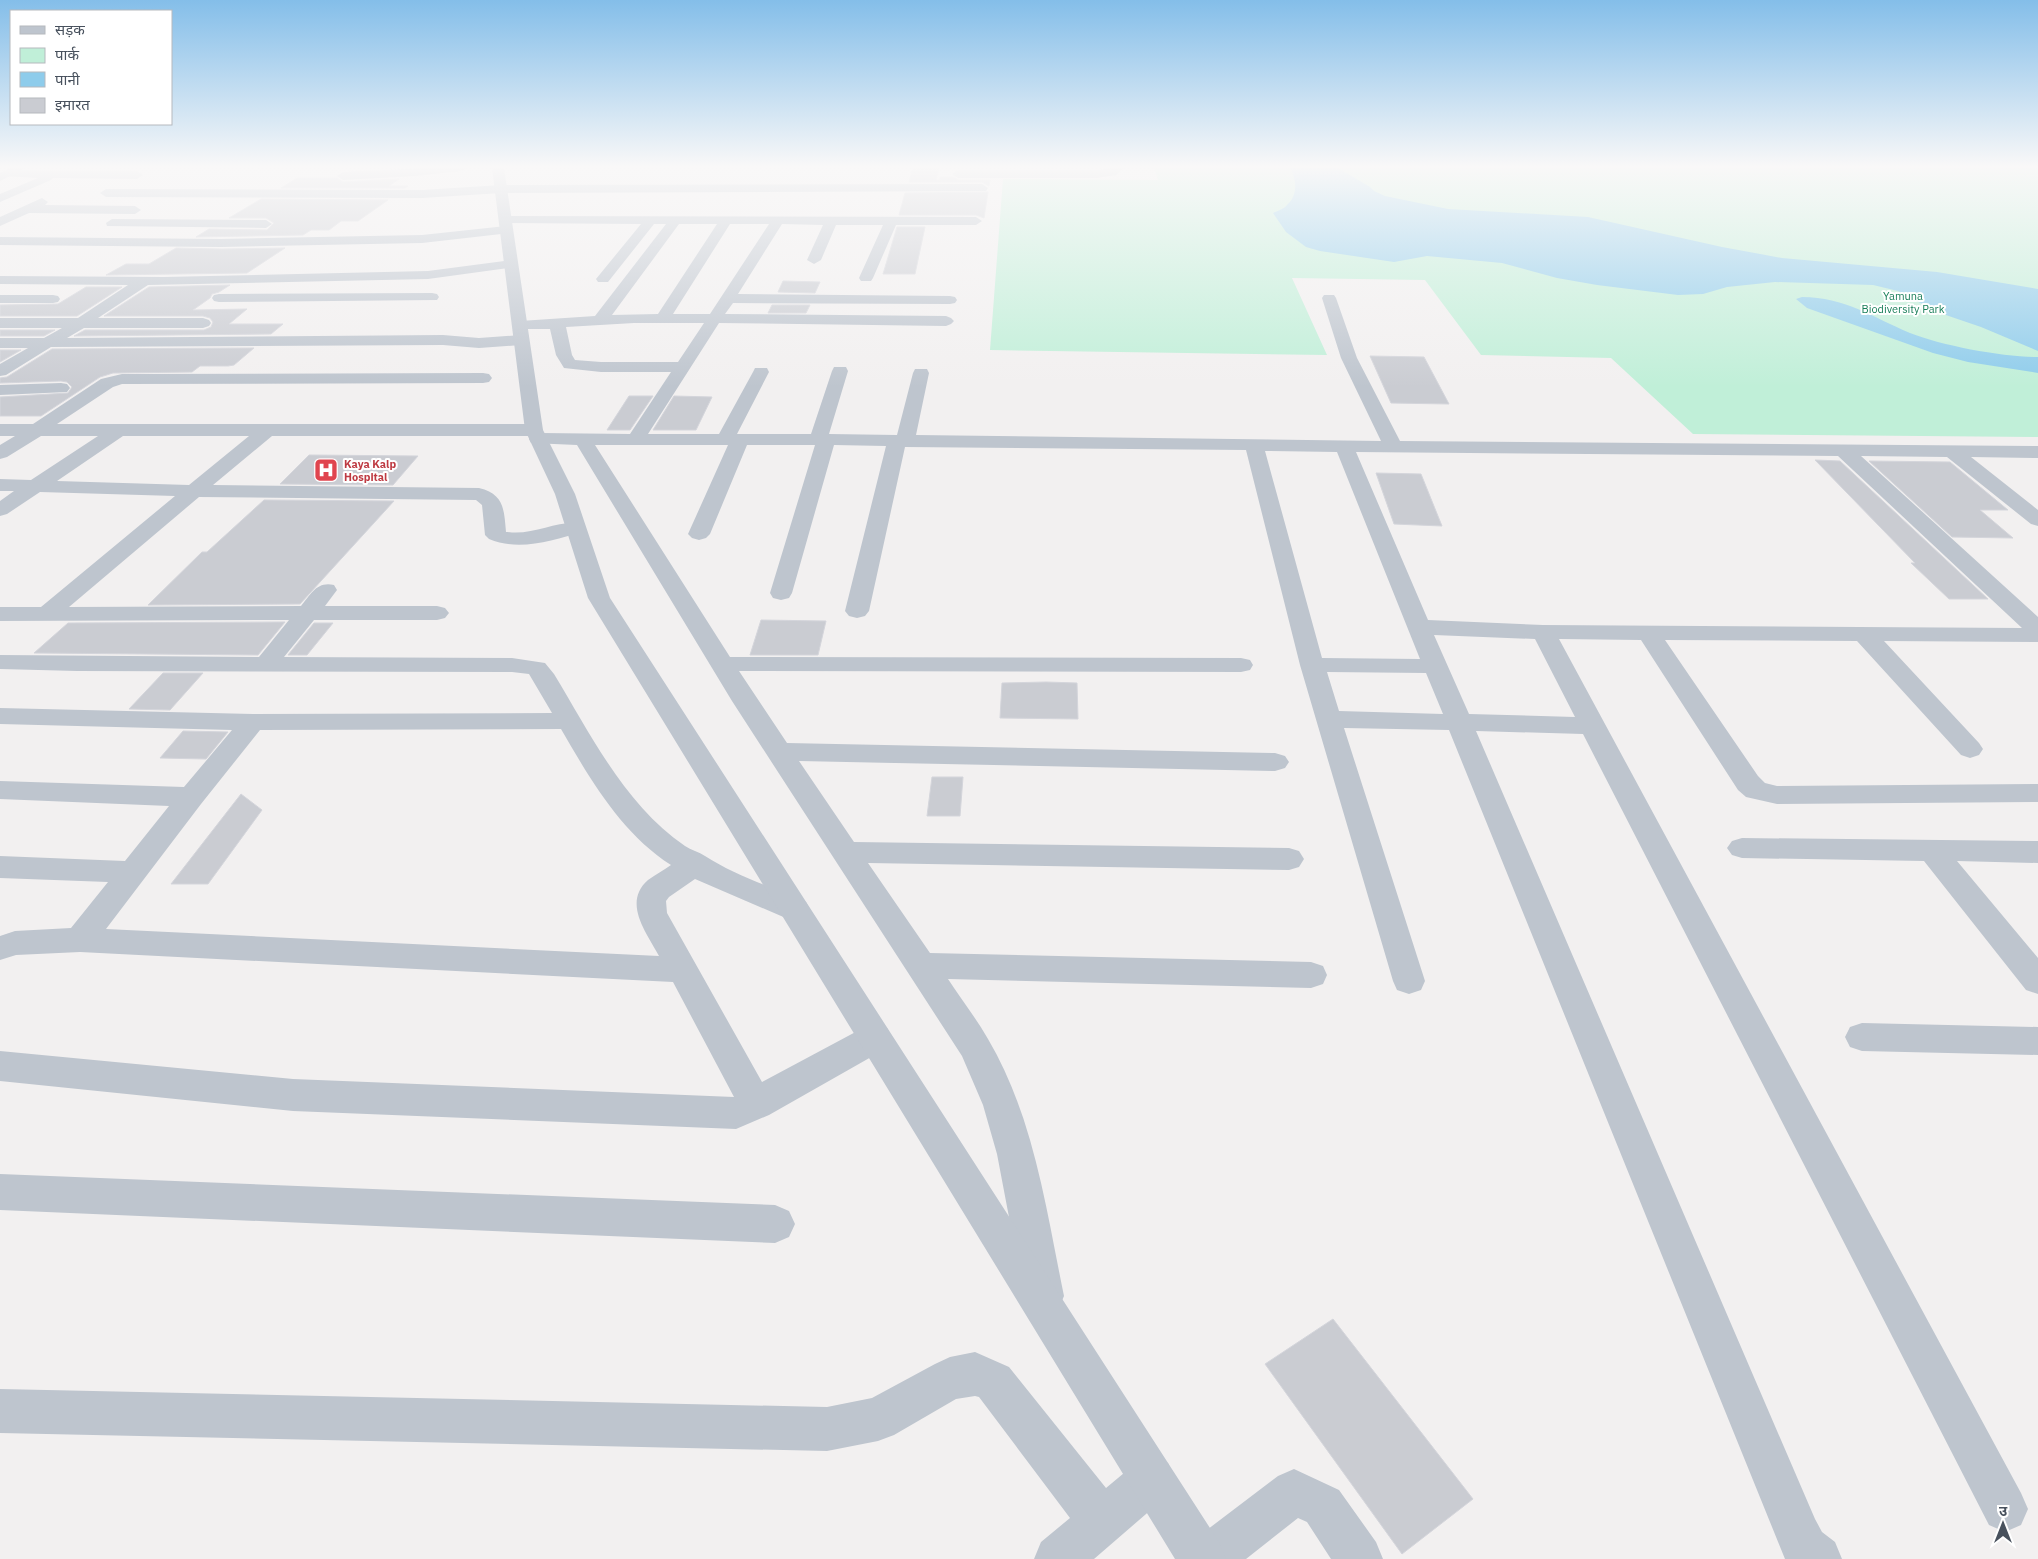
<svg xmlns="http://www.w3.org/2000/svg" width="2038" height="1559" font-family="'IBM Plex Sans','Noto Sans Devanagari',sans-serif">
<rect width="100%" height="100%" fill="#f2f0f0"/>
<path fill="#c0efd8" d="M1154,168h884v269l-345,-3 -82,-76 -130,-3 -56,-75 -133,-2 35,77 -337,-5 13,-171 155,1z"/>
<path fill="#8ecceb" d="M1290,168h48l32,19 4,4 11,5 63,13 140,8 134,30 60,11 155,14 101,17v62l-57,-24 -44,-15 -39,-21 -25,-6 -98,-3 -48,5 -24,7 -25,1 -81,-10 -40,-7 -55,-15 -75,-7 -33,6 -74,-11 -14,-4 -20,-15 -13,-19c4,-2 11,-4 14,-8 11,-10 10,-25 3,-37z
M1802,297c43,0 70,20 108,36 33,13 93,24 128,24v16l-70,-11 -35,-9 -126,-45 -11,-9z"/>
<path fill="#caccd2" stroke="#d4d5db" d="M913,168h26l-3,12h4v-3h13l5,3h32l-1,6 -7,-4h-73z
M297,178h40l6,4 56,-3 -10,7h19l-3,2h-124z
M988,192l-4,26 -8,-3h-77l6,-22z
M261,199l127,1 -30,21h-17l-12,9h-18l-8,5 -107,2 13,-8 58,1 7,-7 -8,-5h-37z
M897,227h28l-10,47h-32z
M176,248l45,1 64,-1 -38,25 -141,2 20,-11h23z
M783,281l37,1 -5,11 -37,-1z
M230,285l-11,7 -7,2 -2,4 -17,12 54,-1 -18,15h54l-12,10 -197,2 11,-6h119l7,-3 2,-5 -3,-4 -7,-2h-99l45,-29z
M86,287h36l-45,29h-77v-11l58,-1z
M772,305h38l-4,8h-38z
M0,330h55l-11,6h-44z
M254,348l-20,17 -6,1h-28l-8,6 -79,1 -13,4 -59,39h-41v-19l68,-4 4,-6 -5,-5 -6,-1 -61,2v-5l7,-1 45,-28z
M0,350h21l-21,12z
M1370,356l54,1 25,47 -58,-1z
M629,396h24l-23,34h-23z
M674,396l38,1 -16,33h-43z
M309,455l109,1 -25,29 -113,-1z
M1815,460l25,1 148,138h-39l-38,-36h4z
M1869,461l81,1 58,48h-28l33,28 -61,-1z
M1376,473l45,1 21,52 -48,-2z
M264,500l130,1 -94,103 -152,1 54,-53h5z
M761,620l65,1 -8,34h-68z
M285,622l-27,33 -224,-2 34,-30z
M314,623h19l-26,32h-19z
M163,673h40l-33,37 -41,-1z
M1046,682l31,1 1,36 -78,-1 2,-35z
M183,731l45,1 -22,27 -46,-1z
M932,777h31l-3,39h-33z
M241,794l21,16 -54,74h-37z
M1333,1319l140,180 -71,55 -137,-190z"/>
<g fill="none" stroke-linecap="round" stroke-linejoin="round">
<path fill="#bec5ce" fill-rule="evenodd" d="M426,168h41l-6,3 -46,5 -72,4 -6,-4 6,-4z
M1111,168h13l-8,7 -19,3h-139l-6,-4 6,-4h139z
M7,170l130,1 6,4 -6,4 -84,-1 -2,2 -51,22v-8l38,-16 -35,-2 -2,-2 2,-2z
M982,184l6,4 -2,3 -485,2 -79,5 -316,-1 -6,-4 6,-4 316,1 79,-5z
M42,198l6,4 -3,3 90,1 6,4 -6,4 -106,-1 -29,13v-9z
M505,216l471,1 6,4 -6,4h-80l-23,53 -2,3h-10l-2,-3 24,-53h-47l-15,35 -7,4 -7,-4 16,-35 -41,-1 -44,70 212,2 5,1 2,3 -2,3 -5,1 -217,-1 -8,11 221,2 5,2 3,3 -3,3 -5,2 -227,-3 -71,111h71l34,-62 2,-4h12l2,4 -32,62h74l21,-63 2,-4h12l2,4 -19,63 68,1 16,-62 2,-4h12l2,4 -13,62 465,6 -40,-83 -19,-60 2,-3h10l2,3 21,60 43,83 638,5v12l-67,-1 67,53v16l-7,-2 -84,-67 -86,-1 177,161v25l-154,-1 95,102 4,6 -4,6 -9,3 -9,-3 -104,-114 -192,-1 93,136 7,7 12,3 261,-2v18l-261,2 -31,-7 -8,-7 -97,-150 -82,-1 462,854 7,16 -7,16 -16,7 -16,-7 -406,-791 -107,-3 339,788 7,13 13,10 7,17h-57l-336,-829 -105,-2 81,253 -4,9 -12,4 -12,-4 -4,-9 -93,-316 -54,-215 -341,-3 -36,164 -4,5 -8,2 -8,-2 -4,-5 41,-165 -52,-1 -42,148 -3,5 -8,2 -8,-2 -3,-5 45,-148h-68l-37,89 -4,4 -7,2 -7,-2 -4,-4 40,-89h-133l135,212 511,1 9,2 3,5 -3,5 -9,2 -502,-1 48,72 488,10 10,3 4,6 -4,6 -10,3 -476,-10 55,81 435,6 10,3 5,8 -5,8 -10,3 -421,-7 62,90 381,9 12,4 4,9 -4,9 -12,4 -363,-9c13,20 28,39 40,60 46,78 58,170 76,257l-6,14 -14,6 -14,-6 -6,-14 -27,-142 -14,-49 -21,-49 -230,-355 -155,-256 -46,-2 -2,-4 2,-3h-259l-59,49 266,3c25,6 25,21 27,44h2c25,4 54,-14 75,-8l3,4 -3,4c-31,8 -63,20 -94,7l-4,-4 -3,-30 -6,-5 -277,-3 -130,110 232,-1c10,-12 16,-25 33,-21l3,5 -12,16h112l8,2 4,5 -4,5 -8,2h-123l-30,37 228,1 33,5 9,11c37,61 71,131 131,172 6,4 14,6 20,10 31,20 67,31 101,46l4,8 -4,8 -11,4 -100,-43 -26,18 -3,4 1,12 95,169 101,-54 12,-4 12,4 5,10 -5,10 -118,67 -33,14 -443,-18 -293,-30v-30l293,28 441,18 -61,-115 -593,-30 -64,3 -16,5v-24l15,-5 56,-3 37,-46 -108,-4v-22l125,5 44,-55 -169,-7v-18l184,6 48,-57 -232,-6v-16l253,6 299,-1 -23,-39 -17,-2 -435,-1 -77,-2v-14l259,2 30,-37 -289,1v-14h41l134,-111 -135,-4 -33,22 -7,2v-15l14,-10h-14v-12l31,1 67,-44h-57l-34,21 -7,2v-14l15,-9h-15v-12h33l68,-45 21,-5 361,-1 6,1 3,4 -3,4 -6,1 -361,1 -9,3 -56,37h477l6,2 3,4 -2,3 89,1 41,-62h-70l-37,-4 -8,-13 -6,-26h-36l-2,-3 2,-3 6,-2 75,-5 71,-92h-12l-46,58h-10l-2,-3 45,-55 -141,-1 -1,-3 1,-3zM679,224h38l-59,90 -46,1zM730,224h39l-59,90h-37zM634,323h70l-26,39h-77l-26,-2 -3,-5 -6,-28zM123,436h126l-60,49 -132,-4zM1265,451l72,1 83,207 -98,-1zM1356,452l482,4 184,172 -479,-3 -115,-5zM1434,635l101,4 40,78 -106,-3zM1327,672l99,1 17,41 -104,-3zM561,729c29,50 60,104 110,136 -7,5 -16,10 -23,15 -26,23 -1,53 11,76l-553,-27 95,-125 59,-74z
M112,219l154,1 6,4 -6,4 -159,-2 -1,-3z
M506,226l7,4 -2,3 -89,10 -201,4 -221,-2v-8l221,2 201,-4z
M511,260l5,1 2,3 -2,3 -88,12 -280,6 -50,33h105l6,2 2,3 -2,3 -6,2h-119l-17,10 376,-3 36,3 42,-3 6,2 2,3 -2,3 -6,2 -42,3 -36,-3 -392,2 -45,28 -6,1v-12l28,-16h-28v-10h44l18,-10h-62v-10h78l50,-33 -128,-1v-8l164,1 264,-6z
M432,293l5,1 2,3 -2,3 -218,2 -5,-1 -2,-3 2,-3 5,-1z
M0,295h53l5,1 2,3 -2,3 -5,1h-53z
M61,383l6,1 3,4 -3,4 -67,3v-10z
M1742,838l296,3v22l-81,-2 81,97v36l-12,-4 -102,-129 -182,-3 -10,-3 -5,-7 5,-7z
M1862,1023l176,4v28l-176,-4 -12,-4 -5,-10 5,-10z
M0,1174l775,31 14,6 6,13 -6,13 -14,6 -775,-33z
M975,1352l34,15 97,121 30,-25 16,-7 16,7 7,16 -7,16 -74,64h-60l7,-17 29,-24 -91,-121 -4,-1 -19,3 -62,36 -16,6 -51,10 -827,-18v-44l827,18 45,-9 63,-34 15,-7z
M1294,1469l45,21 37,52 7,17h-52l-24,-37 -9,-4 -52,41h-62l7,-17 87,-66z"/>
<path fill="#bec5ce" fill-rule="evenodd" d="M10,168h16l-26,13v-8z
M492,168h12l39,262 32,64 35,104 609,944 7,17h-51l-587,-961 -33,-104 -30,-64z"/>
</g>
<linearGradient id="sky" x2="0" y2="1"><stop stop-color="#84bee9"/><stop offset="0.43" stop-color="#f9f8f8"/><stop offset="1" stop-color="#f9f8f8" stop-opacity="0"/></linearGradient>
<rect width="2038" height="387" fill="url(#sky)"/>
<defs>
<g id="hospital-square" transform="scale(1.25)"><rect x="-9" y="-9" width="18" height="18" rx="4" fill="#e0444e" stroke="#fff"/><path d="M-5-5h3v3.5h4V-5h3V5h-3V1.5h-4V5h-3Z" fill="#fff"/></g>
</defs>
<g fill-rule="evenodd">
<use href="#hospital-square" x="326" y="470"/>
</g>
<g text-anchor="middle" stroke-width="4" stroke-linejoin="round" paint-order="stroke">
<g font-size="11" fill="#197e59" stroke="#fff">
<text x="1903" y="300">Yamuna<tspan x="1903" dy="13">Biodiversity Park</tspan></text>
</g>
<g font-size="11" font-weight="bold" fill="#be3a42" stroke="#fff" text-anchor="start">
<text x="344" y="468">Kaya Kalp<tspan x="344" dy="13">Hospital</tspan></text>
</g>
</g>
<rect x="10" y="10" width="162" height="115" fill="#ffffff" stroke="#b6b9be"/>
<rect x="20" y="26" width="25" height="8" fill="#bec5ce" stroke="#b6b9be"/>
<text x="55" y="35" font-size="15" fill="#48515d">सड़क</text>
<rect x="20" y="48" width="25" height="15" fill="#c0efd8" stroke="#b6b9be"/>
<text x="55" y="60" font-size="15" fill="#48515d">पार्क</text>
<rect x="20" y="72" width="25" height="15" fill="#8ecceb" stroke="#b6b9be"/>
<text x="55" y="85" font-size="15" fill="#48515d">पानी</text>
<rect x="20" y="98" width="25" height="15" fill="#caccd2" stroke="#b6b9be"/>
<text x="55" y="110" font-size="15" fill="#48515d">इमारत</text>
<g transform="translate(2003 1524)" stroke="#ffffff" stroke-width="4" paint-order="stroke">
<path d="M0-4L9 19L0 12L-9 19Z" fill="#48515d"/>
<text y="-8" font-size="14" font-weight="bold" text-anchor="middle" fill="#48515d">उ</text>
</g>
</svg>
